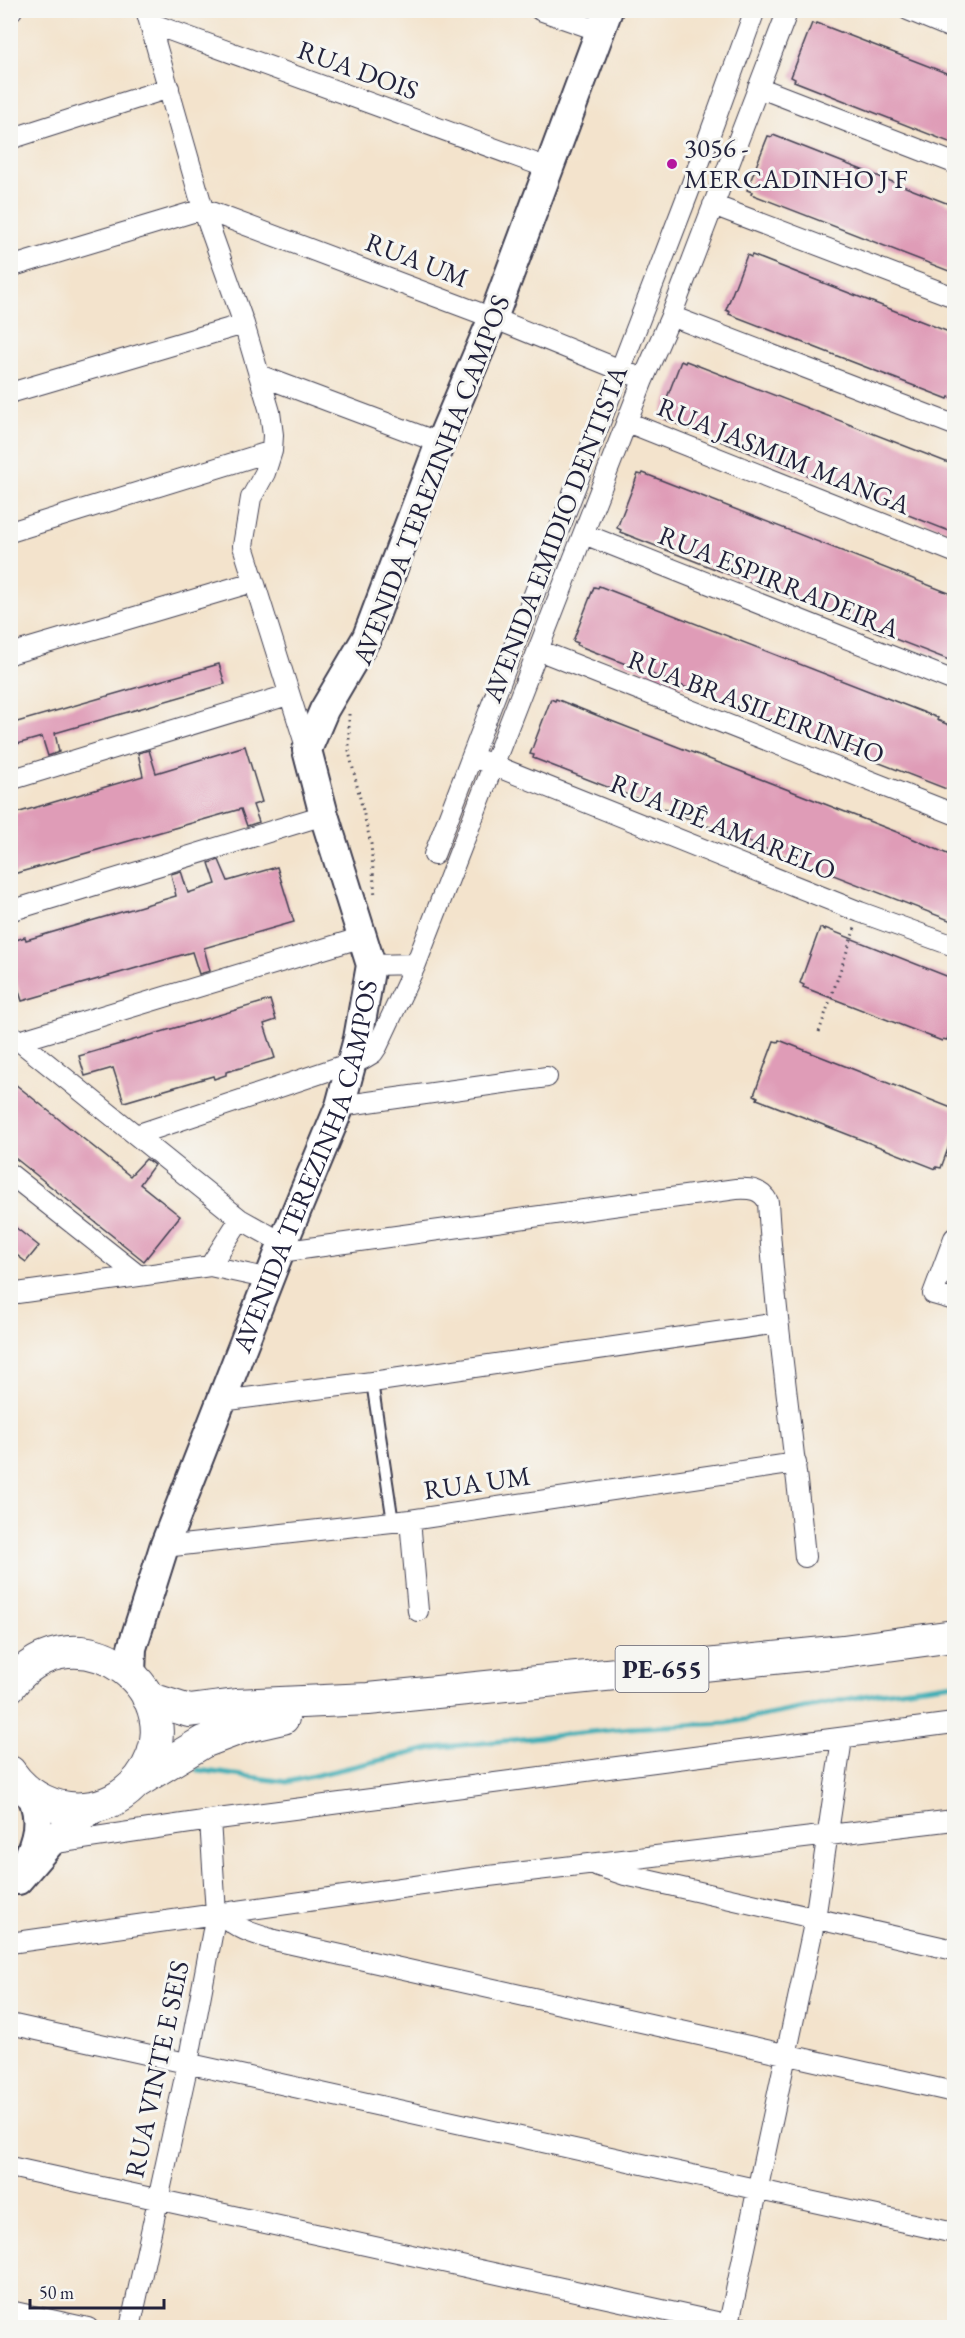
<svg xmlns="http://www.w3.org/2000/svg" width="965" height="2338" font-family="'EB Garamond',serif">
<rect width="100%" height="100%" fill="#f6f6f2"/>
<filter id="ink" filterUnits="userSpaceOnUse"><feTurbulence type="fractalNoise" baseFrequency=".0167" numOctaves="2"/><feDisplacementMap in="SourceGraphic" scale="12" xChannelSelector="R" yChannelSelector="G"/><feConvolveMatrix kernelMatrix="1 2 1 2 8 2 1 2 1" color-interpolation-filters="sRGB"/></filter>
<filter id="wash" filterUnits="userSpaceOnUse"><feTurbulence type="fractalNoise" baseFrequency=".008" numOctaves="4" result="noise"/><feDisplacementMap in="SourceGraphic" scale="24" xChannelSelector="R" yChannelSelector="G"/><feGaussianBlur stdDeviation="1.35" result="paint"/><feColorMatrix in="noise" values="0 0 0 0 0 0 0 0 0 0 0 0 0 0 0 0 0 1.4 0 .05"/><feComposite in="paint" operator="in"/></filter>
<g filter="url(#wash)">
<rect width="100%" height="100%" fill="#f3e3cc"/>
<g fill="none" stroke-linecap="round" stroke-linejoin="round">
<path stroke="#3daeb6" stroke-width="5" d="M198,1770l89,12 146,-34 197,-20 97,-5 152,-30 75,-10"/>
</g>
<g id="blocks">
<path fill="#df9cb7" d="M812,23l4,2 1,-2 137,53v68l-160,-63 1,-2 -4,-2z
M773,135l181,71v67l-203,-79 1,-2 -5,-2 13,-34 8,-20 4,1z
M747,255l4,2 1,-2 202,79v65l-5,-2 -1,2 -219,-85 1,-2 -4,-2z
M681,361l4,2 1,-2 268,104v68l-290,-114 1,-2 -5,-1z
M643,473l311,122v67l-334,-130 1,-2 -4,-2 21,-54 4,1z
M599,586l339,132 -1,2 17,7v65l-377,-147 1,-2 -5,-2 21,-54 4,1z
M219,664l6,20 -170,49 4,19 -11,4 -6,-19 -32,9v-22z
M551,699l4,2 1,-2 40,16 311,121 47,21v65l-421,-164 1,-3 -4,-1z
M245,746l17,56 -9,3 6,17 -12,4 -6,-17 -231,66v-53l6,-1 -3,-7 130,-38 -5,-23 11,-3 7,23z
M219,860l9,21 49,-14 17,55 -90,26 6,23 -11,3 -7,-22 -170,49 -12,-38v-21l15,-5 1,3 150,-44 -5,-22 10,-3 7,22 28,-9 -7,-21z
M820,928l5,2v-2l129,51v41l-7,20 -4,-1 -1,2 -139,-54 1,-2 -4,-2z
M270,1000l6,20 -12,4 11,34 -49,14v3l-12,4 -1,-3 -89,26 -11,-34 -28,8 -6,-20z
M779,1040l175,69v23l-13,36 -5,-1v2l-179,-70 1,-2 -4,-2 11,-30 9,-24 4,1z
M10,1080l120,96 16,-17 8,6 -14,19 40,32 -36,45 -134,-107z
M10,1223l29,23 -13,16 -16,-12z"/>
</g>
</g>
<g filter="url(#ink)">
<use href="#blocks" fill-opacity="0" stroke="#413f51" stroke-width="1.5"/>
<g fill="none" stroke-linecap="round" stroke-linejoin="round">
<g stroke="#413f51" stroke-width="14">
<path id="lane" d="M372,1382l21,140"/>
</g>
<g stroke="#413f51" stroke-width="22">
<path id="street" d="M146,10l57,199 41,115 26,88 3,23 -1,16 -7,22 -14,25 -8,48 64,204
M540,10l60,21
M908,10l46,19
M10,11l2,-1
M150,23l398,145
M758,87l196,76
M10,139l159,-51
M713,205l241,92
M10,267l193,-58 290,109 140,57
M671,316l283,109
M259,375l181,68
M10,393l234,-69
M627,422l327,130
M10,532l262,-81
M584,534l370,147
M538,650l416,164
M10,654l243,-72
M483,761l377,151 94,34
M10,780l278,-85
M434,855l257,-669 64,-176
M10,911l314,-96
M371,965l45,-1
M13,1036l227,183 43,24
M19,1041l344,-104
M340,1106l207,-29
M136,1135l227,-76 10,-6 4,-6 39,-83 227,-584 28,-64 117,-306
M10,1174l129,102
M954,1238l-21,56 21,6
M280,1252l456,-63c14,-1 25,0 32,13 7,119 26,237 37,355
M210,1266l30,-47
M10,1294l200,-28 60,13
M221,1401l151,-19 406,-59
M410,1520l8,91
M164,1547l246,-27 386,-57
M49,1844l161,-24 744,-97
M598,1866l27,9 329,75
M221,1914c15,15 33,20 53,26l680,152
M10,1943l462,-65 482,-58
M10,2024l944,209
M10,2167l734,161
M10,2311l78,17
M130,2328l58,-265 28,-149 -6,-94
M728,2328l87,-409 27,-180"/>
</g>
<g stroke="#413f51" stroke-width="32">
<g id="secondary">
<path id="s1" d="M131,1673l1,-25 32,-101 119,-304 57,-137 18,-67 13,-74 -47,-150 -17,-65 17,-40 43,-73 73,-194 53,-125 115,-308"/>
<path d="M25,1865c12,-25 18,-45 6,-71"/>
<path d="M18,1880l31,-36 22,-21 29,-18"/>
</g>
</g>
<g stroke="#413f51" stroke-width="34">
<path id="primary" d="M10,1686c67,-87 192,10 130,92 -14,17 -33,28 -55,30 -29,3 -58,-11 -75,-36
M148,1698l41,13 47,-6 132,-6 475,-48 111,-15
M137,1782l66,-40 40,-15 40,-9"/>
</g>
<path stroke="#413f51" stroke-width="3" stroke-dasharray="1.5 4.5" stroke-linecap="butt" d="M349,714v38l22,92 4,53
M819,1032l36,-104"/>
<use href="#lane" stroke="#fff" stroke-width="10"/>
<use href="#street" stroke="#fff" stroke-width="20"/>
<use href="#secondary" stroke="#fff" stroke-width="28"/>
<use href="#primary" stroke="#fff" stroke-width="32"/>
</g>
</g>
<circle fill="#b5179e" stroke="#f6f6f2" stroke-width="2" cx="672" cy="164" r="6"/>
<g text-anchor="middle" stroke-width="6" stroke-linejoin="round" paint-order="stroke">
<rect fill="#f6f6f2" stroke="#626272" stroke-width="1.5" x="615.5" y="1646" width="93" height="46" rx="4.5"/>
<g font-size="26" font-weight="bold" fill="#22223b">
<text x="662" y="1678">PE-655</text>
</g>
<g font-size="27" fill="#22223b" stroke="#f6f6f2">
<text transform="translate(358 70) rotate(20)" y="9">RUA DOIS</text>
<text transform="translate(417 260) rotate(21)" y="9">RUA UM</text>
<text transform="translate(784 456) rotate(22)" y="9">RUA JASMIM MANGA</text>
<text transform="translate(431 480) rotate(-69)" y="9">AVENIDA TEREZINHA CAMPOS</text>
<text transform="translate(555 534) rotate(-69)" y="9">AVENIDA EMIDIO DENTISTA</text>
<text transform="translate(779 582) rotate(22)" y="9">RUA ESPIRRADEIRA</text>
<text transform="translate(756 707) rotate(21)" y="9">RUA BRASILEIRINHO</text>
<text transform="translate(723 827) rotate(22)" y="9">RUA IPÊ AMARELO</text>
<text dy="9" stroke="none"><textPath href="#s1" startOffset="538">AVENIDA TEREZINHA CAMPOS</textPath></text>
<text transform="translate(477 1483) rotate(-8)" y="9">RUA UM</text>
<text transform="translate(157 2069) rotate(-78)" y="9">RUA VINTE E SEIS</text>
</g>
<g font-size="27" fill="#22223b" stroke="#f6f6f2" text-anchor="start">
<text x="684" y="157">3056 -<tspan x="684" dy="31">MERCADINHO J F</tspan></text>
</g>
</g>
<rect width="965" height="2338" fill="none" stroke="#f6f6f2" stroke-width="36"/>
<path d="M30 2299v9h134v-9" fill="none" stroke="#22223b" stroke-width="3"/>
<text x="39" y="2299" font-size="18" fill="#22223b" stroke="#f6f6f2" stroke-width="4.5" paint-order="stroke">50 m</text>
</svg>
